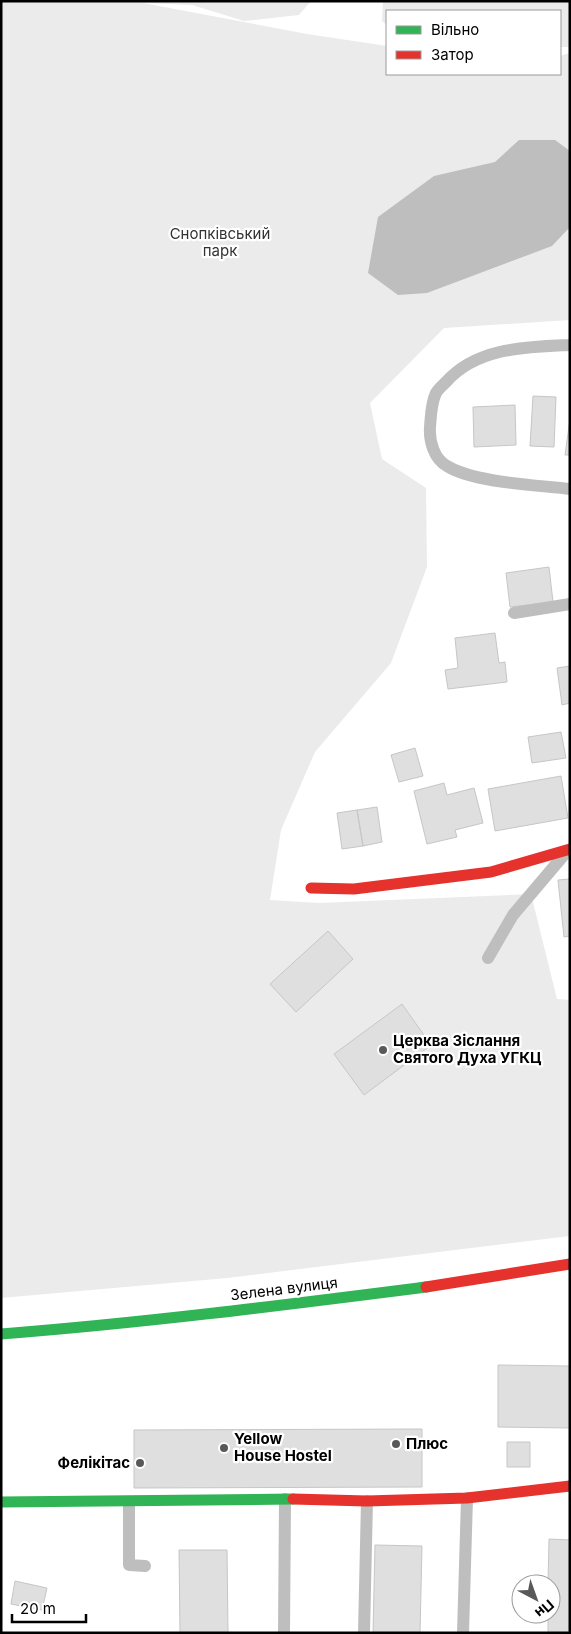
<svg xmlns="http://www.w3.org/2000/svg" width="571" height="1634" font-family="Inter,sans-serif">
<rect width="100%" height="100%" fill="#fff"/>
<path fill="#ebebeb" d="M1,1h310l-12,14 -55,6 -52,-16 -49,-2 164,31 80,12v28h173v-18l10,-3v267l-126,8 -74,75 12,56 44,29 1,79 -36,96 -76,89 -34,78 -11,70 49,3 212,-9 26,105 13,1v236l-343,42 -226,20z
M383,1h187v46h-10v-36h-173v14l-5,-4z"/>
<path fill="#bebebe" d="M519,140h36l15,11v76l-18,19 -125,47 -29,2 -30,-22 10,-56 56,-41 61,-14z"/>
<path fill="#dfdfdf" stroke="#c6c6c6" d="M533,396l23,1 -2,50 -24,-1z
M515,405l1,40 -42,2 -1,-40z
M570,419v36h-5z
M549,567l4,35 -43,5 -4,-34z
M495,633l4,30 6,-1 2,20 -59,7 -3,-19 13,-2 -3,-30z
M570,666v37l-8,2 -5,-37z
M561,732l5,26 -34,5 -4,-26z
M415,748l8,28 -24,6 -8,-27z
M561,776l7,42 -73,13 -7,-42z
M444,783l3,12 27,-7 9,35 -28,7 2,7 -30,7 -13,-53z
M377,807l5,35 -19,4 -6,-36z
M357,810l6,36 -21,3 -5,-36z
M570,879v57l-6,1 -6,-57z
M328,931l25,28 -57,53 -26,-28z
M402,1004l29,41 -67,50 -30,-41z
M498,1365l72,1v62l-72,-1z
M422,1429v58l-288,1v-58z
M507,1442h23v25h-23z
M549,1539l21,1v93h-22v-19h3v-30h-3z
M375,1545l47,1 -2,87h-47z
M179,1550h48l1,83h-48z
M15,1581l32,7 -5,22 -31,-6z"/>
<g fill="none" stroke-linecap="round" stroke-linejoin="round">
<path stroke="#bebebe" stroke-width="12" d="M570,345c-43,2 -93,2 -124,37 -3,3 -8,7 -10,11 -5,10 -5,23 -6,34 -1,14 4,32 17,39 28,17 90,19 123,23
M514,613l56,-9
M488,958l25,-43 50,-59
M129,1502v63l16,1
M284,1633l1,-134
M364,1633l3,-132
M463,1633l4,-135"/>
<path stroke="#30b455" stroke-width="11" d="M1,1334c142,-11 283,-29 425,-47
M1,1502l292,-3"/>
<path stroke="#e5322d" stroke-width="11" d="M311,888l43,1 137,-17 79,-23
M426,1287l144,-23
M293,1499l74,2 100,-3 103,-12"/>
</g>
<g fill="#595959" stroke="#fff" stroke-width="2">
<circle cx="383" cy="1050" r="5"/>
<circle cx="396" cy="1444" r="5"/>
<circle cx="224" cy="1448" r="5"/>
<circle cx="140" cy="1463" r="5"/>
</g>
<g text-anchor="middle" stroke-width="4.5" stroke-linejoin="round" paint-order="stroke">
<g font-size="15" fill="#323232" stroke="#fff">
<text x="220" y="239">Снопківський<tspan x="220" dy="17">парк</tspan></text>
</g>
<g font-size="15" font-weight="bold" fill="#000" stroke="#fff" text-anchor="start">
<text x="393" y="1046">Церква Зіслання<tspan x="393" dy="17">Святого Духа УГКЦ</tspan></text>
<text x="234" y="1444">Yellow<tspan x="234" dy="17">House Hostel</tspan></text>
<text x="406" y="1449">Плюс</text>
<text x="130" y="1468" text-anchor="end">Фелікітас</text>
</g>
<g font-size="15" fill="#000" stroke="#fff">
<text transform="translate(284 1289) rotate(-7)" y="5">Зелена вулиця</text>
</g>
</g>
<rect width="571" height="1634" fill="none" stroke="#000000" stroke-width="5"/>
<rect x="386" y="10" width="175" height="65" fill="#ffffff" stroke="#999999"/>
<rect x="396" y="26" width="25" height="8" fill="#30b455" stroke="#999999"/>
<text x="431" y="35" font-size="15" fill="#000000">Вільно</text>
<rect x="396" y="51" width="25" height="8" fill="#e5322d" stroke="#999999"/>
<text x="431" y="60" font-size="15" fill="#000000">Затор</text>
<g transform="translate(536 1599) rotate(139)"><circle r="24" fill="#ffffff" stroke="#999999"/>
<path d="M0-4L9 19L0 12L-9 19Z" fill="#595959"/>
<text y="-8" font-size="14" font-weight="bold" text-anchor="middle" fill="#000000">Пн</text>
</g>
<path d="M12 1614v8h74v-8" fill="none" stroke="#000000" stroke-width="2.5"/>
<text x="20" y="1614" font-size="15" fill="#000000" stroke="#ffffff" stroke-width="4" paint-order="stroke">20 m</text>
</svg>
